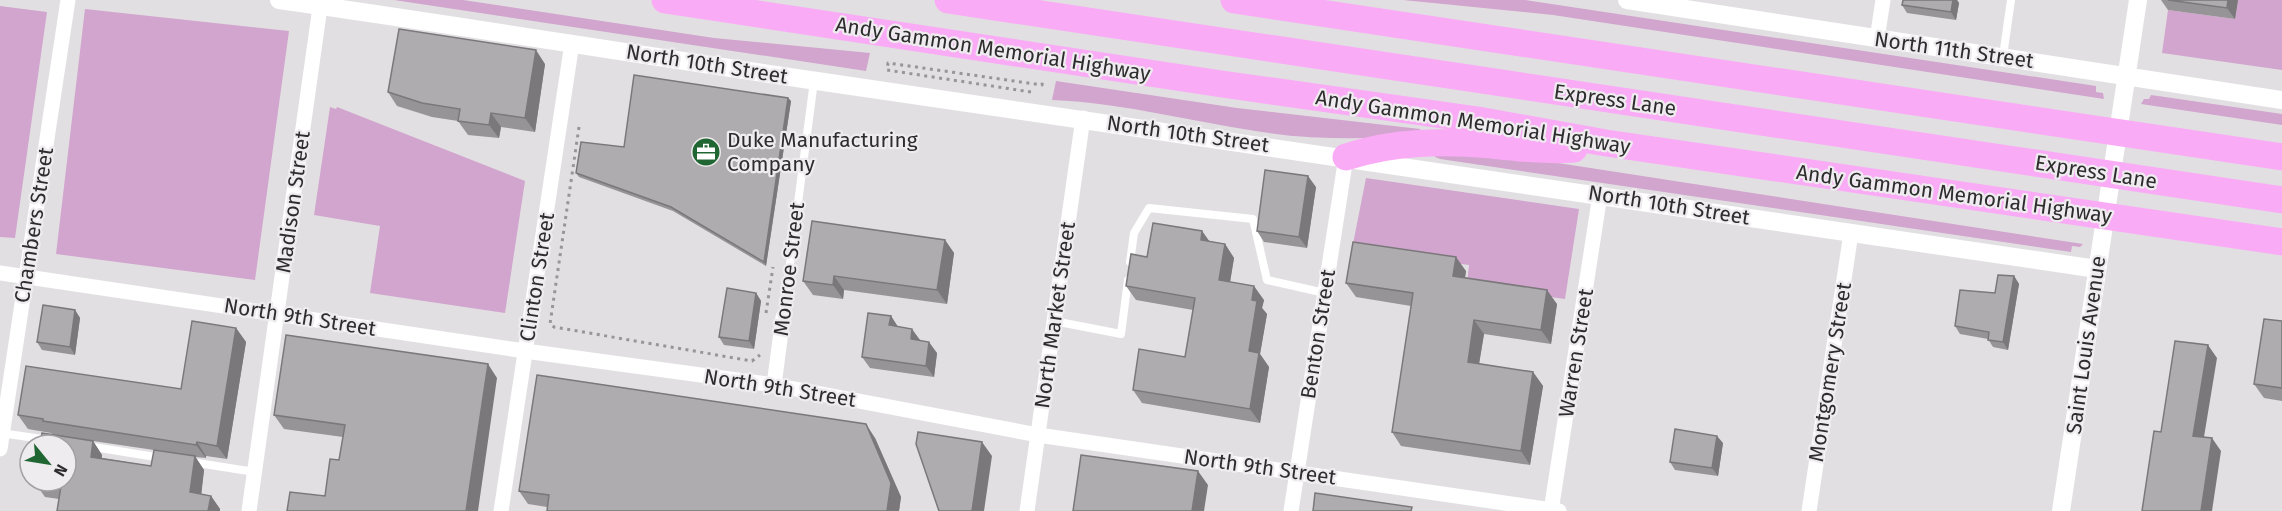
<svg xmlns="http://www.w3.org/2000/svg" width="2282" height="511" font-family="'Fira Sans',sans-serif">
<rect width="100%" height="100%" fill="#e2dfe2"/>
<path fill="#d1a5ce" d="M394,0h69l251,38 156,15 -4,18z
M1403,0h122l571,86v6l7,1 1,6 -551,-84z
M2238,0h44v70l-120,-17 6,-43 67,9z
M0,6l47,6 -32,226 -15,-1z
M85,9l204,22 -34,249 -199,-26z
M1056,81l181,27 183,21v7c-50,3 -101,4 -151,-3 -72,-10 -144,-30 -217,-33z
M2151,95l131,19v11l-141,-21 3,-5h5z
M330,107l6,2 1,-2 188,74 -20,132 -135,-20 10,-67 -66,-11z
M1434,151l59,2 590,91 -3,3 -8,-1 -1,6 -631,-93 -5,-2z
M1366,178l213,31 -14,90 -98,-14 2,-20 -103,-13 -15,2z"/>
<g fill="none" stroke-linecap="round" stroke-linejoin="round">
<path stroke="#989598" stroke-width="3" stroke-dasharray="3 4.5" stroke-linecap="butt" d="M1031,92l-144,-22 1,-7 154,22 1,-6
M579,127l-29,197 4,3 198,34 8,-6
M766,313l7,-46"/>
<path stroke="#fff" stroke-width="8" d="M2003,56l8,-56
M1130,262l4,-29 15,-25 104,11 14,61 58,13
M783,317l31,-236
M1054,321l67,13 7,-54
M1,433l48,7
M87,446l75,12
M191,462l64,10"/>
<path stroke="#fff" stroke-width="15" d="M1877,39l6,-39
M0,273l525,78 249,34 264,50 521,76
M774,385l9,-68
M0,449l68,-449
M249,511l72,-511
M501,511l71,-468
M1027,511l56,-393
M1291,511l55,-354
M1551,511l49,-316
M1809,511l42,-278"/>
<path stroke="#fff" stroke-width="18" d="M279,0c179,25 359,55 538,81 427,62 854,124 1280,188
M1627,0l655,100
M2061,511l77,-511"/>
<path stroke="#faabf6" stroke-width="27" d="M665,0l557,84 256,36 128,23 676,99
M948,0l1334,200
M1234,0l1048,157
M1346,157c48,-16 96,-16 146,-12 27,3 54,6 82,4"/>
</g>
<path fill="#969496" fill-rule="evenodd" d="M1903,0h54l2,3 -3,17 -49,-7 -5,-8z
M2161,0h77l-3,19 -67,-9z
M545,64l-10,68 -34,-5 -2,11 -31,-3 -10,-14 -26,-4 -35,-11 -9,-14z
M788,98l3,3 -25,165 -93,-55 -94,-34 -3,-4 48,-26z
M1316,187l-9,61 -43,-6 -7,-11z
M1202,231l7,10 16,3 9,14 -4,24 34,18 -2,8 5,6 -7,40 9,13 -9,56 -118,-20 -9,-13 52,-33 8,-47 -57,-10 -10,-14 21,-29z
M945,240l9,13 -7,51 -103,-14 -1,9 -30,-4 -10,-14z
M1466,271l-1,7 92,26 -6,40 -67,-10 -5,30 54,8 10,14 -13,79 -129,-19 -9,-14 19,-126 -55,-9 -10,-14z
M2014,276l5,8 -11,66 -15,-3 -5,-8 -28,-5 -5,-8 40,-33z
M756,293l5,8 -7,48 -30,-4 -5,-8z
M75,310l5,8 -5,37 -33,-5 -5,-8z
M891,316l7,11 22,13v1l17,12 -3,24 -64,-9 -8,-11z
M2282,321v80l-18,-3 -10,-14z
M236,328l10,14 -19,117 -21,-3v2l-11,-1 9,13 -3,24 10,2 9,13v2h-163l2,-12 -14,-2 -10,-14 18,-48 -2,-2 -23,-4 -10,-14 163,-26zM93,441l61,9 -3,16 -49,-8v-3z
M497,378l-172,118 14,-36 4,-23 -59,-8 -10,-14z
M875,438l26,59 -2,14h-352v-4l-19,-3 -9,-13z
M1723,443l-5,33 -43,-6 -5,-8z"/>
<path fill="#7a787a" d="M1953,0h4l2,3 -3,17 -5,-8z
M2228,0h10l-3,19 -8,-11z
M536,50l9,14 -10,68 -10,-14z
M788,98l3,3 -25,165 -2,-4z
M491,113l10,14 -2,11 -10,-13z
M1308,176l8,11 -9,61 -8,-11z
M1202,231l10,14 -11,-5z
M945,240l9,13 -7,51 -10,-14z
M1225,244l9,14 -6,36 -9,-14z
M1456,257l10,14 -3,19 -10,-14z
M834,276l10,14 -1,9 -10,-14z
M2014,276l5,8 -11,66 -5,-8z
M1254,286l10,14 -2,8 5,6 -7,40 9,13 -9,56 -10,-14 -1,-58 3,-51z
M1547,290l10,14 -6,40 -10,-14z
M756,293l5,8 -7,48 -5,-8z
M75,310l5,8 -5,37 -5,-8z
M891,316l7,11 -9,-2z
M1474,320l10,14 -7,42 -9,-14z
M236,328l10,14 -19,117 -10,-13z
M912,329l8,11 -2,10 -7,-11z
M929,342l8,11 -3,24 -8,-11z
M2208,345l9,13 -15,91 -9,-13z
M488,364l9,14 -19,133h-12z
M1533,372l10,14 -13,79 -9,-14z
M866,424l9,14 26,59 -2,14h-12z
M1717,436l6,7 -5,33 -6,-8z
M2212,438l9,13 -9,60h-11z
M93,441l9,14 -2,15 -9,-13z
M197,442l9,14v2l-10,-13z
M982,442l10,14 -8,55h-12z
M195,456l9,14 -4,36 -10,-14z
M1198,471l10,14 -4,26h-12z
M211,496l9,13v2h-12z"/>
<path fill="#afacaf" stroke="#7a787a" stroke-width="1.5" d="M1903,0h50l-2,12 -49,-7z
M2168,0h60l-1,8z
M399,29l137,21 -11,68 -34,-5 -2,12 -31,-4 2,-12 -38,-6 -34,-11z
M634,75l154,23 -24,164 -93,-55 -95,-34 5,-31 43,5z
M1265,170l43,6 -9,61 -42,-6z
M812,221l133,19 -8,50 -103,-14 -1,9 -30,-4z
M1153,223l49,8 -1,9 24,4 -6,36 35,6 -2,14 5,1 -8,50 10,2 -9,56 -117,-19 6,-41 46,8 10,-59 -69,-12 5,-32 16,3z
M1353,242l103,15 -3,19 94,14 -6,40 -67,-10 -6,42 65,10 -12,79 -129,-19 21,-139 -67,-10z
M1998,275l16,1 -11,66 -15,-2 1,-8 -34,-6 5,-36 35,3z
M727,288l29,5 -7,48 -30,-4z
M43,305l32,5 -5,37 -33,-5z
M868,313l23,3 -2,9 23,4 -1,10 18,3 -3,24 -64,-9z
M2264,319l18,2v67l-28,-4z
M192,321l44,7 -19,118 -20,-4 -1,3 -153,-24v-2l-25,-4 8,-49 155,23z
M286,335l202,29 -22,147h-179l3,-19 35,4 5,-37 9,1 6,-35 -71,-10z
M2175,341l33,4 -15,91 19,2 -11,73h-59l12,-80 7,1z
M537,375l329,49 25,59 -4,28h-340l2,-16 -30,-4z
M1675,429l42,7 -5,32 -42,-6z
M918,432l64,10 -10,69h-33l-23,-67z
M42,433l51,8 -2,16 60,9 3,-16 41,6 -5,36 21,4 -3,15h-151l4,-25 -26,-3 1,-2h30v-36h-26z
M1081,455l117,16 -6,40h-119z
M1315,493l97,14 -1,4h-98z"/>
<defs>
<g id="office-disc" transform="scale(1.5)"><circle r="9.5" fill="#206632" stroke="#efecef"/><path d="M-6-3h4V-5.5h4V-3h4V5H-6ZM-1-4.5V-3h2v-1.5ZM-6 0V1H6V0Z" fill="#fff"/></g>
</defs>
<g fill-rule="evenodd">
<use href="#office-disc" x="706" y="152"/>
</g>
<g text-anchor="middle" stroke-width="4.5" stroke-linejoin="round" paint-order="stroke">
<g font-size="21" fill="#2e2d2e" stroke="#efecef">
<text transform="translate(993 49) rotate(9)" y="7">Andy Gammon Memorial Highway</text>
<text transform="translate(1954 50) rotate(8)" y="7">North 11th Street</text>
<text transform="translate(707 64) rotate(9)" y="7">North 10th Street</text>
<text transform="translate(1615 100) rotate(8)" y="7">Express Lane</text>
<text transform="translate(1473 122) rotate(9)" y="7">Andy Gammon Memorial Highway</text>
<text transform="translate(1188 134) rotate(8)" y="7">North 10th Street</text>
<text transform="translate(2096 172) rotate(9)" y="7">Express Lane</text>
<text transform="translate(1954 194) rotate(8)" y="7">Andy Gammon Memorial Highway</text>
<text transform="translate(293 202) rotate(-82)" y="7">Madison Street</text>
<text transform="translate(1669 205) rotate(9)" y="7">North 10th Street</text>
<text transform="translate(34 225) rotate(-81)" y="7">Chambers Street</text>
<text transform="translate(789 269) rotate(-83)" y="7">Monroe Street</text>
<text transform="translate(537 277) rotate(-81)" y="7">Clinton Street</text>
<text transform="translate(1055 315) rotate(-82)" y="7">North Market Street</text>
<text transform="translate(300 317) rotate(9)" y="7">North 9th Street</text>
<text transform="translate(1318 334) rotate(-81)" y="7">Benton Street</text>
<text transform="translate(2086 345) rotate(-82)" y="7">Saint Louis Avenue</text>
<text transform="translate(1576 353) rotate(-81)" y="7">Warren Street</text>
<text transform="translate(1830 372) rotate(-81)" y="7">Montgomery Street</text>
<text transform="translate(780 388) rotate(9)" y="7">North 9th Street</text>
<text transform="translate(1260 467) rotate(8)" y="7">North 9th Street</text>
</g>
<g font-size="21" fill="#2e2d2e" stroke="#efecef" text-anchor="start">
<text x="727" y="147">Duke Manufacturing<tspan x="727" dy="24">Company</tspan></text>
</g>
</g>
<g transform="translate(48 463) rotate(120)"><circle r="28" fill="#efecef" stroke="#a2a0a2" stroke-width="1.5"/>
<path d="M0-4.5L10 22L0 15L-10 22Z" fill="#206632"/>
<text y="-9" font-size="16" font-weight="bold" text-anchor="middle" fill="#2e2d2e">N</text>
</g>
</svg>
